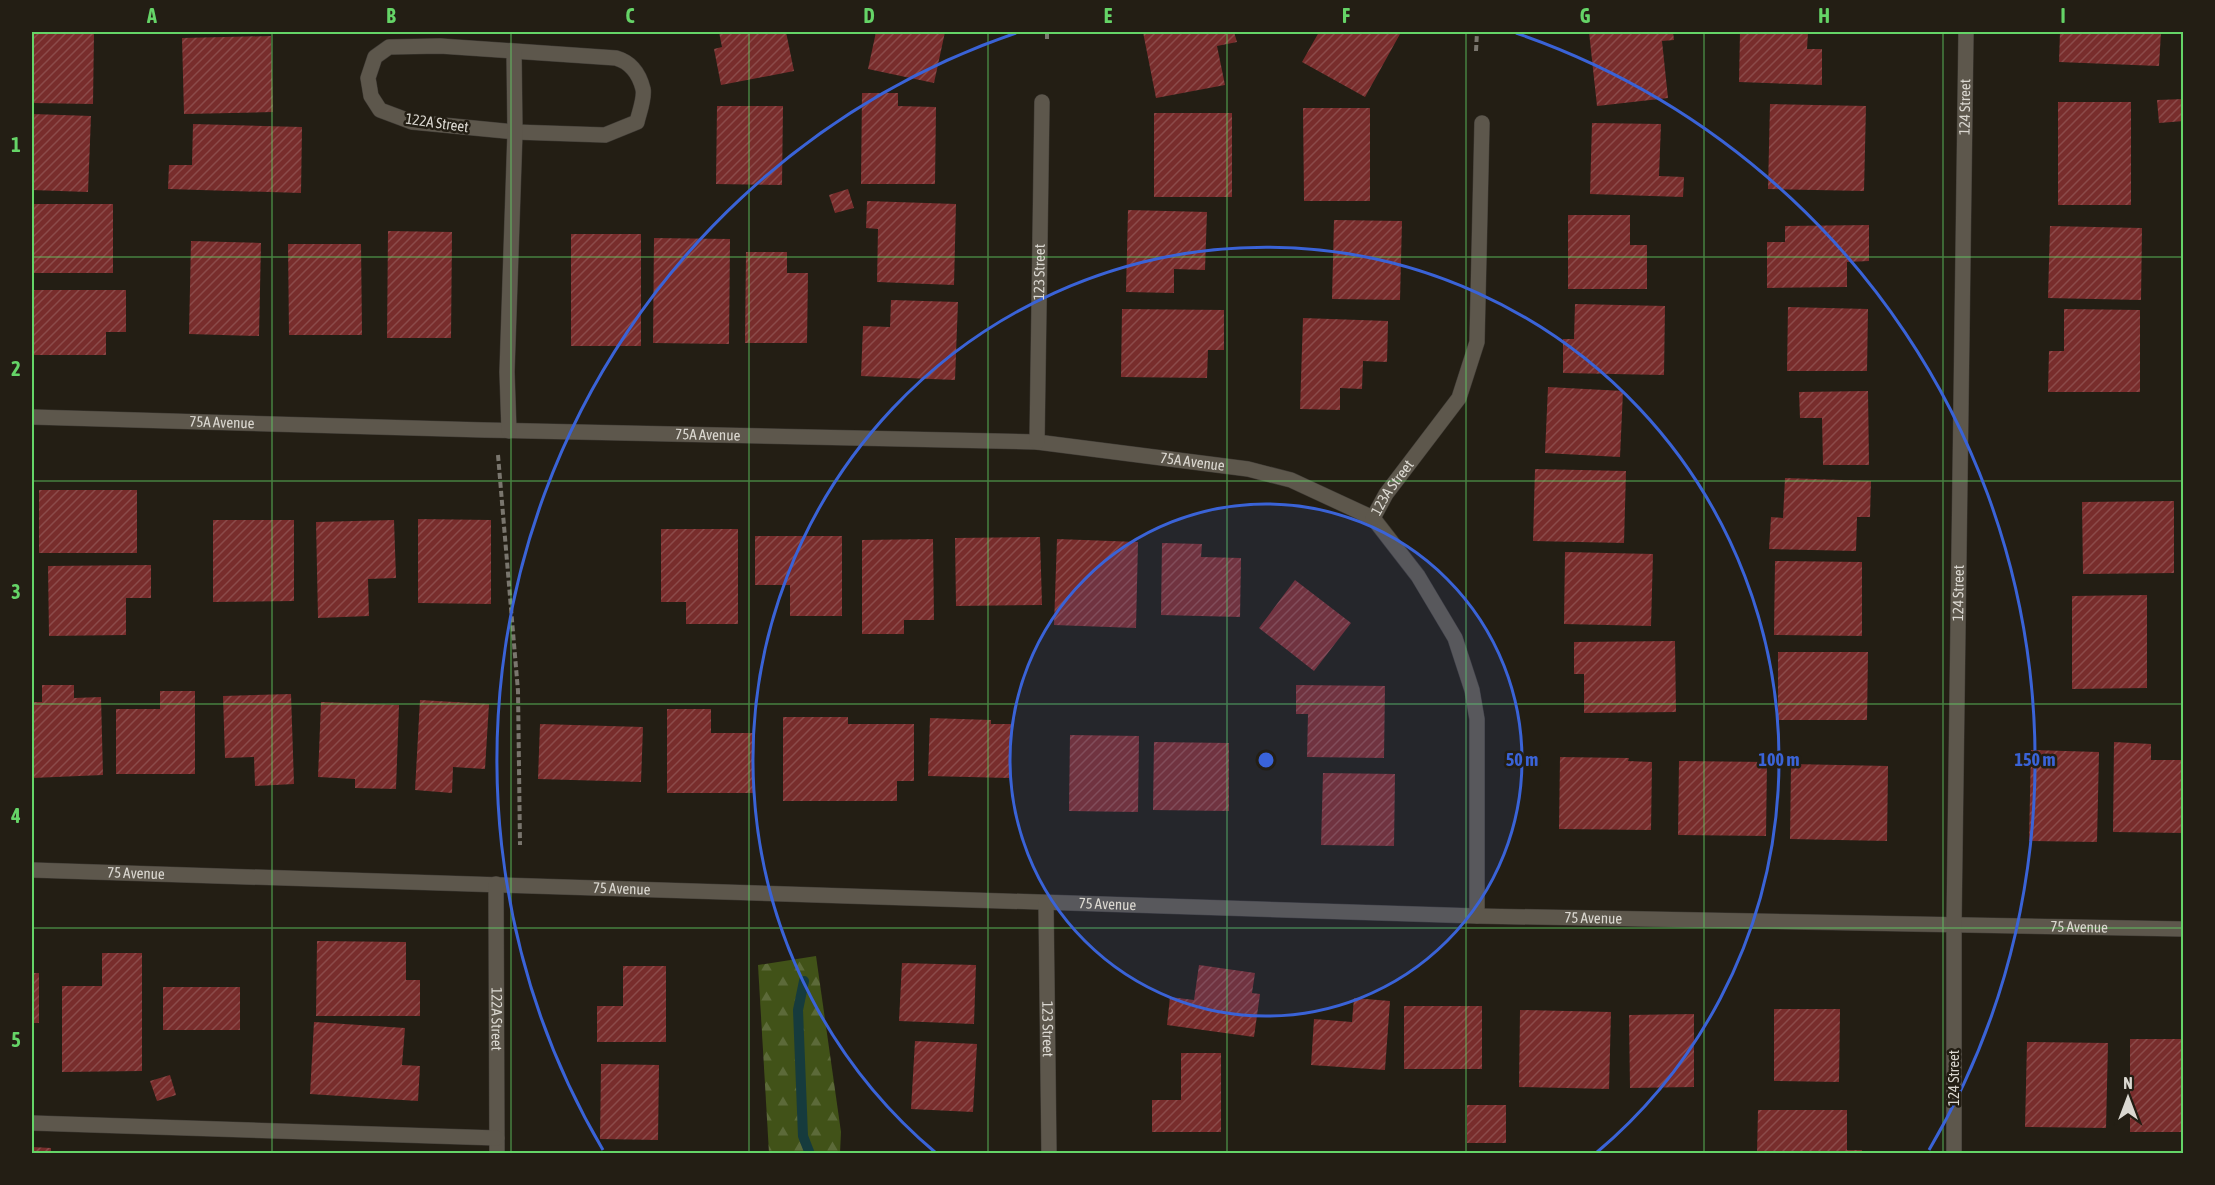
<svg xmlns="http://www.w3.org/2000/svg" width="2215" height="1185" font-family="'Asap Condensed',sans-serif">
<defs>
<pattern id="forest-firs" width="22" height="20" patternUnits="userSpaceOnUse" patternTransform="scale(1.5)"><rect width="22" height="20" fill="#415218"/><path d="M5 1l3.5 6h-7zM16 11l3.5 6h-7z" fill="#5c6a39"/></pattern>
<pattern id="building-hatch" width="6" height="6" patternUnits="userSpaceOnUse" patternTransform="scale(1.5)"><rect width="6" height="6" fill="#782d2c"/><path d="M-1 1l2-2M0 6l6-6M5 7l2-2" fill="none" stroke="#8b4b4a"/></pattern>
</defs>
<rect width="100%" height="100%" fill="#231e14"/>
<path fill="url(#forest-firs)" d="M816,956l25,176 -1,21h-71l-11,-188z"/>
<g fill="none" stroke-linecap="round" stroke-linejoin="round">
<path stroke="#163b3d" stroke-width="10" d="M804,981l-6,29 5,126 7,18"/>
</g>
<path fill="url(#building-hatch)" d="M32,32h62l-1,72 -61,-1z
M719,32h67l8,39 -73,14 -7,-36 8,-2z
M876,32h69l-11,51 -66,-14z
M1143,32h91l3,10 -20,4 8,39 -69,13z
M1319,32h77l4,2 -35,63 -63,-35z
M1589,32h84l1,8 -12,1 6,57 -71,8z
M1740,32h68l-1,17h15v36l-83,-3z
M2060,32h101l-2,34 -100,-4z
M271,36l2,76 -89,2 -2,-76z
M862,93h36v13l38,1 -1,77h-74z
M2184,99v22l-25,2 -2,-23z
M2058,102h73v103h-73z
M1770,104l96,2 -2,85 -96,-2z
M717,106h66l-1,79 -66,-1z
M1303,108h67v93h-66z
M1154,113h78v84h-78z
M32,114l59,2 -3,76 -56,-2z
M1592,123l69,1 -2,52 25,1 -1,20 -93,-3z
M193,124l109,3 -1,66 -133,-4 1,-24h23z
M848,189l6,19 -19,5 -6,-18z
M867,201l89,3 -2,81 -77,-3 1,-53 -12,-1z
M32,204h81v69h-81z
M1128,210l79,2 -2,58 -31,-1v24l-48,-1z
M1568,215h62v30h17v44h-79z
M1334,220l68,1 -2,79 -68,-1z
M1869,225v36l-22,1v25l-80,1v-46h18v-16z
M2050,226l92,2 -1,72 -93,-2z
M388,231l64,1 -1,106h-64z
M571,234h70v112h-70z
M654,238l76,1 -1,105 -76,-1z
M191,241l70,2 -2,93 -70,-2z
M288,244h73l1,91h-73z
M746,252h41v21h21l-1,70h-62z
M32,290h94v42h-20v23h-74z
M891,300l67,2 -3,78 -94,-4 2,-50 27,1z
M1575,304l90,2 -1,69 -101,-2v-34h11z
M1788,307l80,2 -1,62h-80z
M1122,309l102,1v40h-16l-1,28 -86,-1z
M2064,309l76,1v82h-92l1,-41h15z
M1303,318l85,3 -1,41 -24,-1 -1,28 -22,-1v22l-40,-1z
M1548,387l75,4 -3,66 -75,-4z
M1868,391l1,74h-46l-1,-47h-22l-1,-26z
M1535,469l91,2 -2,72 -91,-2z
M1785,478l86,3 -1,36h-13l-1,34 -87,-2 2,-32 12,1z
M39,490h98v63h-98z
M2174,501v72l-91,1 -1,-72z
M418,519l73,1v84l-73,-1z
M213,520h81v81l-81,1z
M394,520l2,58 -28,1 1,37 -51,2 -2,-96z
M661,529h77v95h-52v-22h-25z
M755,536h87v80h-52v-31h-35z
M1040,537l2,68 -86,1 -1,-68z
M933,539l1,81h-30v14h-42v-94z
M1057,539l81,3 -2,86 -82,-3z
M1162,543l40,1 -1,13 40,1 -1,59 -79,-2z
M1565,552l88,2 -2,72 -87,-2z
M1775,561l87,1v74l-88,-1z
M151,565v33h-25v37l-77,1 -1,-70z
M1295,580l56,43 -37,48 -55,-43z
M2147,595v93l-75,1v-93z
M1675,641l1,71 -92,1v-39h-10v-32z
M1778,652h90l-1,68h-89z
M42,685h32v13l27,-1 2,78 -71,3v-76h10z
M1296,685l89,1 -1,72 -77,-1 1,-43h-12z
M160,691h35v83h-79v-65h44z
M291,694l3,90 -39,2 -1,-29 -29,1 -2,-62z
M420,700l69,4 -4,65 -32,-2 -1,26 -37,-3z
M321,702l78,3 -3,84 -41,-1v-9l-37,-2z
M667,709h44v24h43v60h-87z
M783,717h65v7h66v57h-17v20h-114z
M930,718l61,2v4h20l-2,54 -81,-2z
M540,724l103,3 -2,55 -103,-3z
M1070,735l69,1 -1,76 -69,-1z
M1154,742l75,1v68l-76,-1z
M2114,742l37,2v16h33v73l-71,-1z
M2031,750l68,2 -2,90 -68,-1z
M1560,757l69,1 -1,3 24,1 -1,68 -92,-1z
M1679,761l88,1 -1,74 -88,-1z
M1791,764l97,2 -1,75 -97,-2z
M1323,773l72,1 -1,72 -73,-1z
M317,941l89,1v38h14v36h-104z
M102,953h40v118l-80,1v-86h40z
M902,963l74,2 -2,59 -75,-3z
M1199,965l56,8 -3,20 8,1 -6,43 -87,-12 3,-28 24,3z
M623,966h43v76h-69v-36h26z
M32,973h7v50h-7z
M163,987h77v43h-77z
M1354,998l36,3 -5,69 -74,-5 3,-46 38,3z
M1404,1006h78v63h-78z
M1774,1009h66l-1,73 -65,-1z
M1520,1010l91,2 -2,77 -90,-2z
M1694,1014v73l-64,1 -1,-73z
M314,1022l91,6 -3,37 18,1 -2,35 -108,-7z
M2130,1039h54v93h-54z
M915,1041l62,3 -4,68 -62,-3z
M2027,1042l81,1 -2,85 -81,-1z
M1181,1053h40v79h-69v-32h29z
M601,1064l58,1 -1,75 -58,-1z
M170,1075l6,20 -19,6 -7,-20z
M1467,1105h39v38h-39z
M1758,1110h89v40h15v4h-105z
M32,1147l19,1v6h-19z"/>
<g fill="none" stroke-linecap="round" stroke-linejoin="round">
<g stroke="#3e3a34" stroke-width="16">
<g id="minor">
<path d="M440,46l176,12c14,4 23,15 27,31 2,9 -4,24 -6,33l-32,13 -90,-3 -103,-10 -32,-12 -9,-14 -3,-18 7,-21 14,-10z"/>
<path id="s1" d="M32,417l452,13 553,12 211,27 43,11 82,38 45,58 37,62 17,52 5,29v197"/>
<path d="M509,431l-2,-59 8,-240 -1,-80"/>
<path id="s2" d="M1037,442l5,-340"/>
<path id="s3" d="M1373,518l13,-24 73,-96 18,-56 5,-219"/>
<path id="s4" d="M32,870l1445,46 707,13"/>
<path id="s5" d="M496,884l1,270"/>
<path id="s6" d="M1046,903l3,251"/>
<path d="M32,1123l465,15"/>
<path id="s7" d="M1954,1154v-230l12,-892"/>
</g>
</g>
<path stroke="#7a766e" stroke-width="4" stroke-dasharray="6 3" stroke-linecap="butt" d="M1047,39v-7
M1476,51l1,-19
M498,455l20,236 2,154"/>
<use href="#minor" stroke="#5d574c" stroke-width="15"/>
</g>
<path fill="none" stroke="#65d467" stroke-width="1.5" stroke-opacity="0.55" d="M272,32v1122M511,32v1122M749,32v1122M988,32v1122M1227,32v1122M1466,32v1122M1704,32v1122M1943,32v1122M32,257h2152M32,481h2152M32,704h2152M32,928h2152"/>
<circle cx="1266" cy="760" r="256" fill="#3a63d7" fill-opacity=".12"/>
<g fill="none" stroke="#3a63d7" stroke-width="3">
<circle cx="1266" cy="760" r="256"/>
<path d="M936 1153A513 513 0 1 1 1596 1153"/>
<path d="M603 1150A769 769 0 0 1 1016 33M1516 33A769 769 0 0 1 1929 1150"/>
</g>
<g text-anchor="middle" stroke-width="5" stroke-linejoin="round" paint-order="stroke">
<g font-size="15" fill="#dbd8d1" stroke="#231e14">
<text dy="5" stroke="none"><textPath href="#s7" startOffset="1047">124 Street</textPath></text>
<text transform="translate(437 123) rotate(8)" y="5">122A Street</text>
<text dy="5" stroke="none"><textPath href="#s2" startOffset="170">123 Street</textPath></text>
<text dy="5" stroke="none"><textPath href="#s1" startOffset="190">75A Avenue</textPath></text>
<text dy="5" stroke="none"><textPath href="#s1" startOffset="676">75A Avenue</textPath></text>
<text dy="5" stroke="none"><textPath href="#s1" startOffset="1162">75A Avenue</textPath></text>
<text dy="5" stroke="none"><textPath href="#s3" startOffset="36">123A Street</textPath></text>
<text dy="5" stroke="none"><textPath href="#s7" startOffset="561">124 Street</textPath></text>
<text dy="5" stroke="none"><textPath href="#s4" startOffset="104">75 Avenue</textPath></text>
<text dy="5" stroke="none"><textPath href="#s4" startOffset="590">75 Avenue</textPath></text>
<text dy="5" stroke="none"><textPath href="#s4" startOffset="1076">75 Avenue</textPath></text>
<text dy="5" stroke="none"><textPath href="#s4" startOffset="1562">75 Avenue</textPath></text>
<text dy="5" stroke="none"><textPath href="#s4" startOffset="2048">75 Avenue</textPath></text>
<text dy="5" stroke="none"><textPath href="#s5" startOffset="135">122A Street</textPath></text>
<text dy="5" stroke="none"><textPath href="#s6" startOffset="126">123 Street</textPath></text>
<text transform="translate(1954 1078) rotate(-90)" y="5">124 Street</text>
</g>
</g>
<circle cx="1266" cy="760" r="9" fill="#3a63d7" stroke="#231e14" stroke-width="3"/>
<g font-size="18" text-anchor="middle" font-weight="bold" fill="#3a63d7" stroke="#231e14" stroke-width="5" stroke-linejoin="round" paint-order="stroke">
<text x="1522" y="766">50 m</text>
<text x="1779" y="766">100 m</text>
<text x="2035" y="766">150 m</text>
</g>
<rect width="2215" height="1185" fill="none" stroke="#231e14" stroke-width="66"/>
<g transform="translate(2128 1098)" stroke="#231e14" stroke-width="4.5" paint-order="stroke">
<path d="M0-4.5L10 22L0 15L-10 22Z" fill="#dbd8d1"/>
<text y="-9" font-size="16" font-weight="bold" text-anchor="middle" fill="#dbd8d1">N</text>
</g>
<rect x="33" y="33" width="2149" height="1119" fill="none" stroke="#65d467" stroke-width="2"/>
<g font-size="20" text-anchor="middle" font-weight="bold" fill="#65d467">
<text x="152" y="23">A</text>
<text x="391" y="23">B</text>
<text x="630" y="23">C</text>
<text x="869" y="23">D</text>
<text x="1108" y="23">E</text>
<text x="1346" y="23">F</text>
<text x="1585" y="23">G</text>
<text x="1824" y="23">H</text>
<text x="2063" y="23">I</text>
<text x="16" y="152">1</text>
<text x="16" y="376">2</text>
<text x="16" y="599">3</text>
<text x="16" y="823">4</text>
<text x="16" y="1047">5</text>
</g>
</svg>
